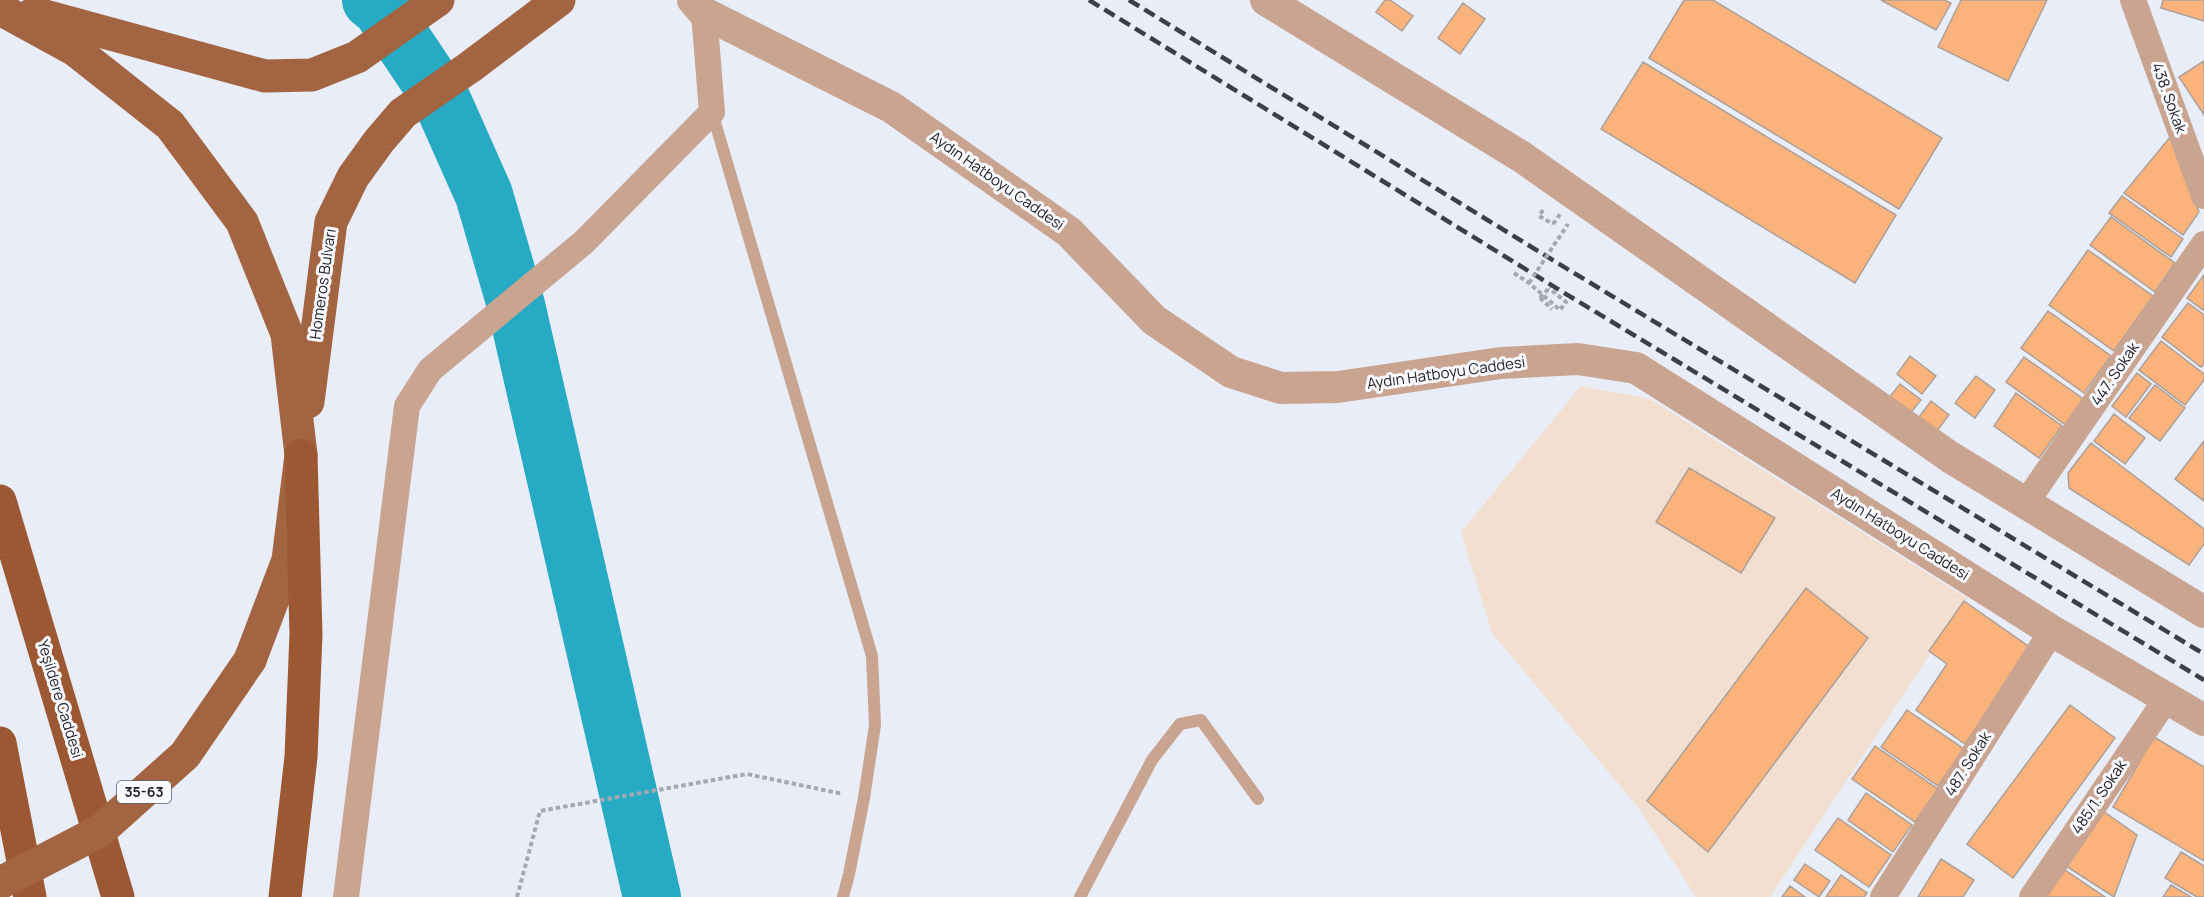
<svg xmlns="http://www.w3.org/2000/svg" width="2204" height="897" font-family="Manrope,sans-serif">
<rect width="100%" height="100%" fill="#e9edf8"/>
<path fill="#f2dfcf" d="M1581,386l69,13 317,199 -197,299h-74l-59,-91 -145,-173 -31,-101z"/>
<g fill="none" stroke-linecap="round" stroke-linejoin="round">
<path stroke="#27aac4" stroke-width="58" d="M371,0l10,8 59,88 44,99 32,110 136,592"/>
</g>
<path fill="#fcb27b" stroke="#aba099" stroke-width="1.5" d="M1385,0h5l23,16 -11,15 -26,-19z
M1684,0h29l229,138 -43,71 -250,-151z
M1881,0h63l7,3 -15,27z
M1961,0h86l-39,81 -70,-34z
M2163,0h41v21l-43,-13z
M1463,3l22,16 -25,35 -22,-16z
M2204,61v54l-25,-38z
M1643,62l253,153 -41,68 -254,-154z
M2171,136l28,76 -16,23 -59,-42z
M2122,196l61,43 -12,18 -62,-44z
M2111,217l64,46 -20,29 -65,-47z
M2088,250l65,46 -39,55 -65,-46z
M2204,275v33l-1,2 -16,-12z
M2188,303l16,12v49l-3,3 -39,-30z
M2048,311l63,45 -27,37 -63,-45z
M2161,341l43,33v6l-19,25 -46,-35z
M1910,356l26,20 -14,18 -25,-20z
M2024,357l65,46 -18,26 -65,-47z
M2137,373l14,11 -25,33 -14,-11z
M1976,376l19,14 -20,28 -20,-15z
M1900,384l21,16 -12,15 -21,-16z
M2155,385l30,23 -25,33 -31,-23z
M2016,393l46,33 -23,32 -45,-32z
M1931,401l18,14 -15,20 -18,-14z
M2114,414l31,24 -20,26 -31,-23z
M2204,441v60l-29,-22z
M2091,443l113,86v15l-15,21 -120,-77 -1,-15z
M1689,468l86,50 -34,55 -85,-51z
M1806,588l62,50 -160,214 -61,-51z
M1964,601l67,47 -66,96 -49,-34 31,-46 -18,-13z
M2070,705l45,33 -102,140 -46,-34z
M1907,710l57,39 -26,37 -57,-39z
M2154,737l50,30v94l-91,-54z
M1875,746l63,43 -23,33 -63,-43z
M1866,793l46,32 -19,27 -45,-32z
M2103,811l34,24 -23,62 -48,-31z
M1838,818l53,37 -22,32 -54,-37z
M2181,852l23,14v31h-7l-32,-19z
M1941,859l33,21 -11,17h-45z
M1805,864l25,17 -11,16 -25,-17z
M2065,870l40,27h-59z
M1841,875l26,18 -3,4h-38z
M2171,885l20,12h-28z
M1790,886l15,11h-23z"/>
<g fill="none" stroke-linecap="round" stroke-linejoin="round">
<path stroke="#a4a8b0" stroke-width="4" stroke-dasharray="4.5 3" stroke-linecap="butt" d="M1543,210l-4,6 14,8
M1514,273l15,10 31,27 6,-8 -17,-14
M1540,298l12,11
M517,897l23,-86 207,-37 96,20"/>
<path stroke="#c8a491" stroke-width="12" d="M712,112l160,544 3,69 -11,73 -15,76 -6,23
M1080,897l72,-137 28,-36 21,-4 57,79"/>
<path stroke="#c8a491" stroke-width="26" d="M2133,0l71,196
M2025,504l179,-260
M346,897l61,-491 23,-36 154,-128 128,-130 -8,-99
M1883,897l169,-266
M2032,897l135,-199"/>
<path stroke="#c8a491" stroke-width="32" d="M693,0l11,13 187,94 178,125 85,88 77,52 50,16 57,-1 163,-24 77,-4 58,9 416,263 152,89
M1266,0l256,157 428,300 254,155"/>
<path stroke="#a36442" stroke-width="33" d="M0,9l75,41 95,75 72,97 45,112 14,121 -13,105 -38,100
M34,13l231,63 47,-1 45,-18 81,-57
M308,402l23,-180 22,-45 26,-36 24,-28 67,-46 89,-67"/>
<path stroke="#9c5832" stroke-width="33" d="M0,501l118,396
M0,743l30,154
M285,897l16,-140 5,-123 -5,-179"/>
<path stroke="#3d3f44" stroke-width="4.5" stroke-dasharray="12 6" stroke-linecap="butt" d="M1089,0l472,291 643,389
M1129,0l440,270 635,384"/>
<path stroke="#a4a8b0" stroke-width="4" stroke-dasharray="4.5 3" stroke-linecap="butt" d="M1553,224l8,-11
M1529,283l39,-59
M1540,298l9,-10"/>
<path stroke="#a36442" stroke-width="33" d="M0,883l100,-52 85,-76 65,-95"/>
</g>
<g text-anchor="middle" stroke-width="6" stroke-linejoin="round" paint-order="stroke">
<rect fill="#f9faff" stroke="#5e6064" stroke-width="1.5" x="117" y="781" width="54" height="22" rx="4.5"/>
<g font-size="14" font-weight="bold" fill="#1c1e22">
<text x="144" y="797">35-63</text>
</g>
<g font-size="15" fill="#1c1e22" stroke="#f9faff">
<text transform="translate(2169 98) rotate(70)" y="5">438. Sokak</text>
<text transform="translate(997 181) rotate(35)" y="5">Aydın Hatboyu Caddesi</text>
<text transform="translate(323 284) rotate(-82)" y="5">Homeros Bulvarı</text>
<text transform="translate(1446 373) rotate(-8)" y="5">Aydın Hatboyu Caddesi</text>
<text transform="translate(2115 374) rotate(-56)" y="5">447. Sokak</text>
<text transform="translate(1900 534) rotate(32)" y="5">Aydın Hatboyu Caddesi</text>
<text transform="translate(60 699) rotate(73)" y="5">Yeşildere Caddesi</text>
<text transform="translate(1968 764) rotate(-58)" y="5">487. Sokak</text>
<text transform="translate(2099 797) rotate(-56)" y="5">485/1. Sokak</text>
</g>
</g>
</svg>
